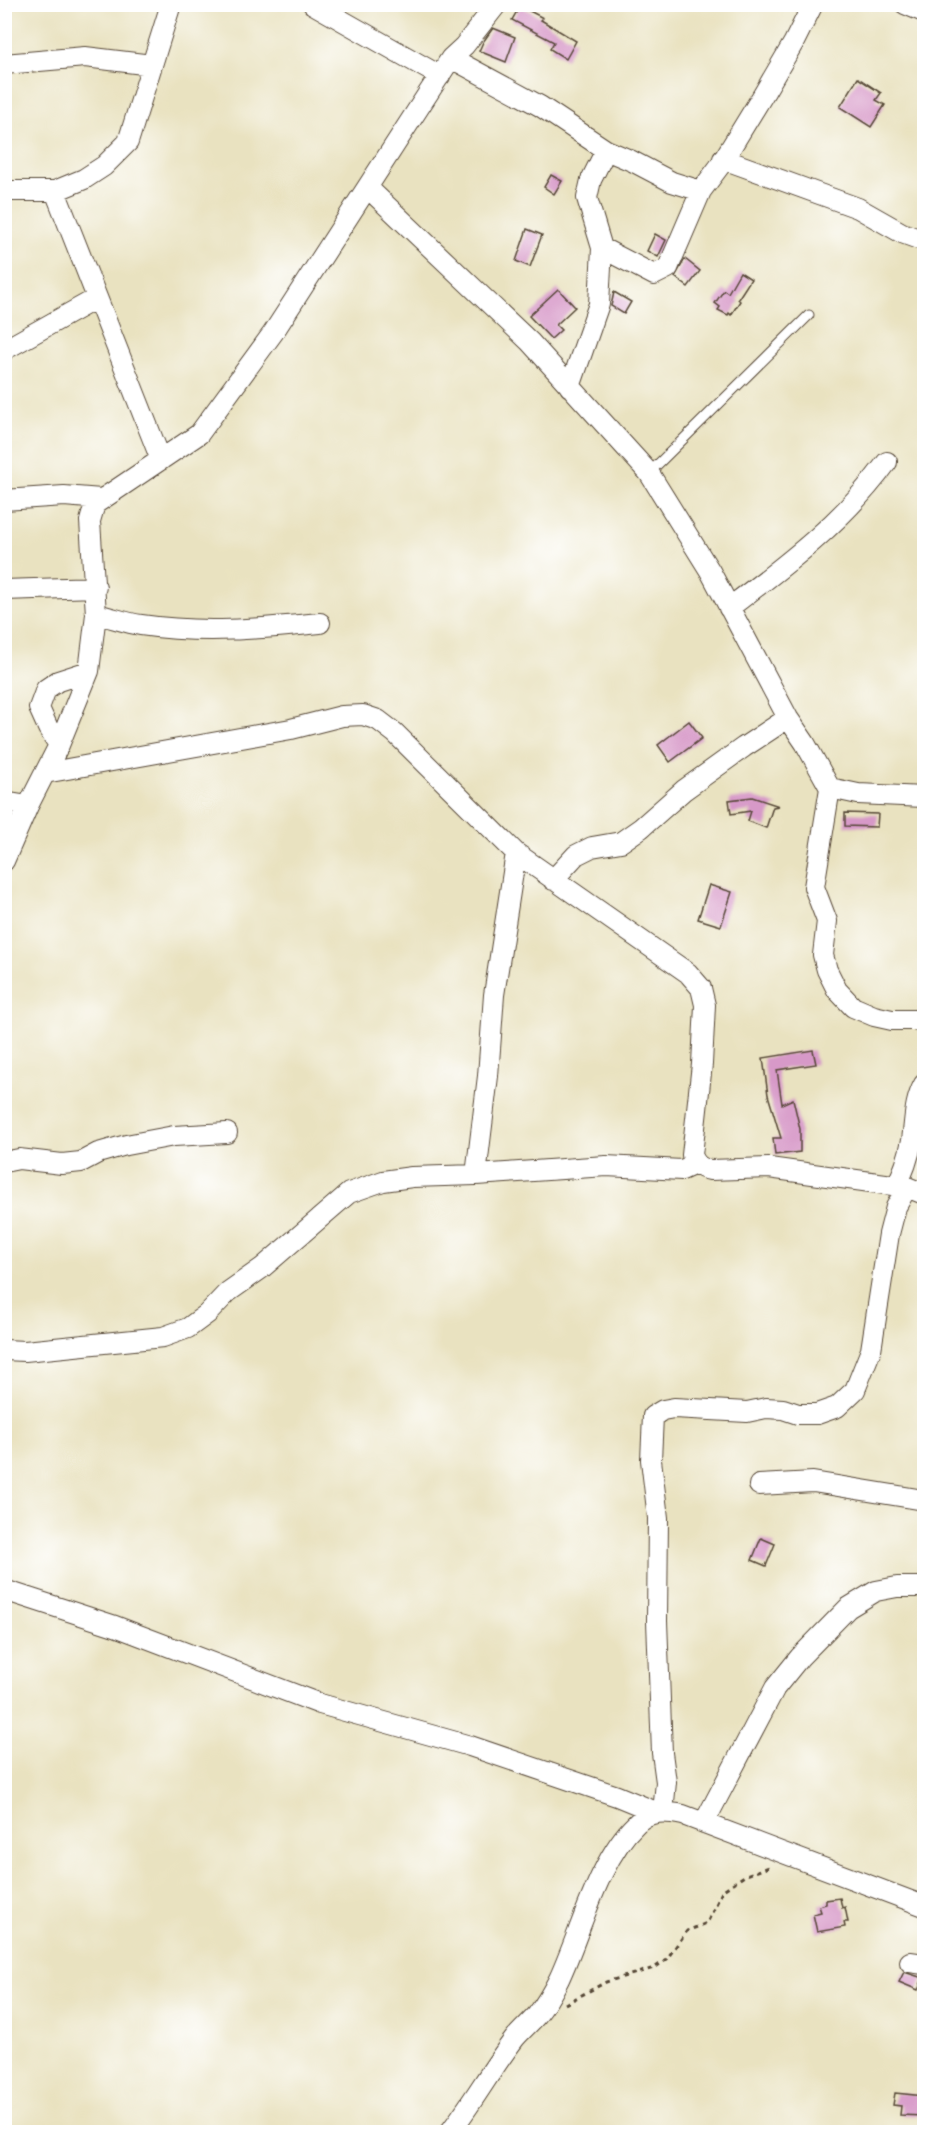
<svg xmlns="http://www.w3.org/2000/svg" width="929" height="2137" font-family="'IM FELL Great Primer',serif">
<rect width="100%" height="100%" fill="#fff"/>
<filter id="ink" filterUnits="userSpaceOnUse"><feTurbulence type="fractalNoise" baseFrequency=".0167" numOctaves="2"/><feDisplacementMap in="SourceGraphic" scale="12" xChannelSelector="R" yChannelSelector="G"/><feConvolveMatrix kernelMatrix="1 2 1 2 8 2 1 2 1" color-interpolation-filters="sRGB"/></filter>
<filter id="wash" filterUnits="userSpaceOnUse"><feTurbulence type="fractalNoise" baseFrequency=".008" numOctaves="4" result="noise"/><feDisplacementMap in="SourceGraphic" scale="24" xChannelSelector="R" yChannelSelector="G"/><feGaussianBlur stdDeviation="1.35" result="paint"/><feColorMatrix in="noise" values="0 0 0 0 0 0 0 0 0 0 0 0 0 0 0 0 0 1.4 0 .05"/><feComposite in="paint" operator="in"/></filter>
<g filter="url(#wash)">
<rect width="100%" height="100%" fill="#e9e2c0"/>
<g id="blocks">
<path fill="#d799c8" d="M520,6l23,12 -2,2 35,21 -10,18 -16,-10 4,-7 -42,-22z
M493,28l22,9 -9,25 -27,-11 4,-9z
M858,78l23,15 -5,7 9,5 -14,22 -31,-20z
M551,175l11,6 -8,13 -10,-7z
M527,229l15,6 -12,32 -14,-6z
M655,234l11,6 -8,17 -11,-6z
M685,259l15,12 -12,16 -13,-10z
M740,272l11,7 -13,20 2,2 -9,14 -2,-2 -1,2 -10,-5 2,-3 -5,-4 9,-13 4,3z
M558,289l17,18 -19,18 5,5 -10,9 -22,-23z
M614,292l17,10 -7,12 -13,-8z
M689,721l13,17 -32,24 -12,-17z
M752,797l27,9 -6,1 -7,21 -18,-7 3,-10 -20,3 -2,-14z
M845,813l33,1 -1,13 -32,-1z
M709,885l23,7 -11,34 -23,-7z
M813,1050l3,14 -39,6 5,34 11,-5 7,30v23l-25,3 -2,-17h8l-13,-43 -5,-37z
M761,1538l14,6 -9,22 -14,-6z
M840,1898l2,10 3,-1 3,15h-4l1,5 -28,5 -4,-18 8,-2 -2,-6 7,-2v-4z
M904,1972l19,6 -5,12 -19,-8z
M895,2093l29,3v20l-24,-1 1,-9 -8,-1z"/>
</g>
</g>
<g filter="url(#ink)">
<use href="#blocks" fill-opacity="0" stroke="#554636" stroke-width="1.5"/>
<g fill="none" stroke-linecap="round" stroke-linejoin="round">
<g stroke="#554636" stroke-width="11">
<path id="lane" d="M649,473l160,-158"/>
</g>
<g stroke="#554636" stroke-width="22">
<path id="street" d="M313,4l127,72
M905,4l19,8
M451,58l89,48 66,44 26,11 40,21 29,9
M4,64l81,-7 67,8
M723,159l135,49 44,25 22,8
M368,188l162,154 119,131 61,98 78,147 17,25 25,45 28,6 66,3
M4,191h51l29,-12 20,-13 24,-24 43,-138
M55,191l106,269
M602,248l52,27 14,-7 33,-77 18,-24 44,-72 31,-53 19,-38
M4,350l93,-52
M570,387l29,-83 3,-56 -15,-50 4,-18 15,-30
M4,500l60,-4 37,3
M4,590l92,-3
M729,608c58,-44 115,-87 158,-146
M96,614c15,3 30,9 45,11 60,9 119,4 179,-2
M59,745l-11,-17 -9,-20 7,-19 12,-8 31,-10
M45,773l246,-44 51,-13 21,-1 15,5 17,13 121,120 172,120 13,15 4,17 -3,59 -10,91c4,10 8,13 18,15l59,-2 138,19 17,7
M830,788l-16,99 13,34 -4,34 4,15 10,20 16,17 21,9 18,4h23l9,4
M4,802l24,4
M4,861l24,-55 31,-61 30,-74 7,-57 -6,-93 5,-17 104,-70 74,-101 178,-275 13,-12 33,-42
M553,880l23,-25 16,-8 29,-5 20,-14 43,-38 60,-43 44,-29
M4,1162l15,-3 43,5 19,-2 17,-9 28,-8 48,-9 53,-3
M476,1175l12,-99 6,-81 22,-142
M896,1186c8,-14 13,-30 16,-46 3,-20 2,-38 12,-56
M4,1350l21,1 138,-14 25,-9 19,-14 21,-22 34,-24 87,-75 34,-12 29,-4 64,-2 130,-9 76,4 11,-5 2,-2
M759,1485l54,-3 111,18
M4,1590l111,36 205,78 150,42 147,50 39,16
M663,1812l3,-30 -4,-29 -5,-132 1,-103 -7,-58 2,-44 10,-6 11,-2 73,4 19,-4 17,1 15,5h19l20,-7 18,-17 16,-40 18,-116 7,-27 11,-20
M704,1823l71,-135 25,-31 48,-49 28,-17 21,-4h27
M910,1962l14,2
M450,2132c23,-30 42,-64 65,-94 7,-8 15,-15 22,-23 8,-10 16,-24 22,-36 22,-47 39,-119 77,-155 13,-14 29,-13 47,-9l241,91"/>
</g>
<path stroke="#554636" stroke-width="3" stroke-dasharray="4.5 4.5" stroke-linecap="butt" d="M565,2004l41,-22 48,-14 12,-8 21,-29 20,-8 16,-33 23,-15 23,-8"/>
<use href="#lane" stroke="#fff" stroke-width="9"/>
<use href="#street" stroke="#fff" stroke-width="20"/>
</g>
</g>
<rect width="929" height="2137" fill="none" stroke="#fff" stroke-width="24"/>
</svg>
